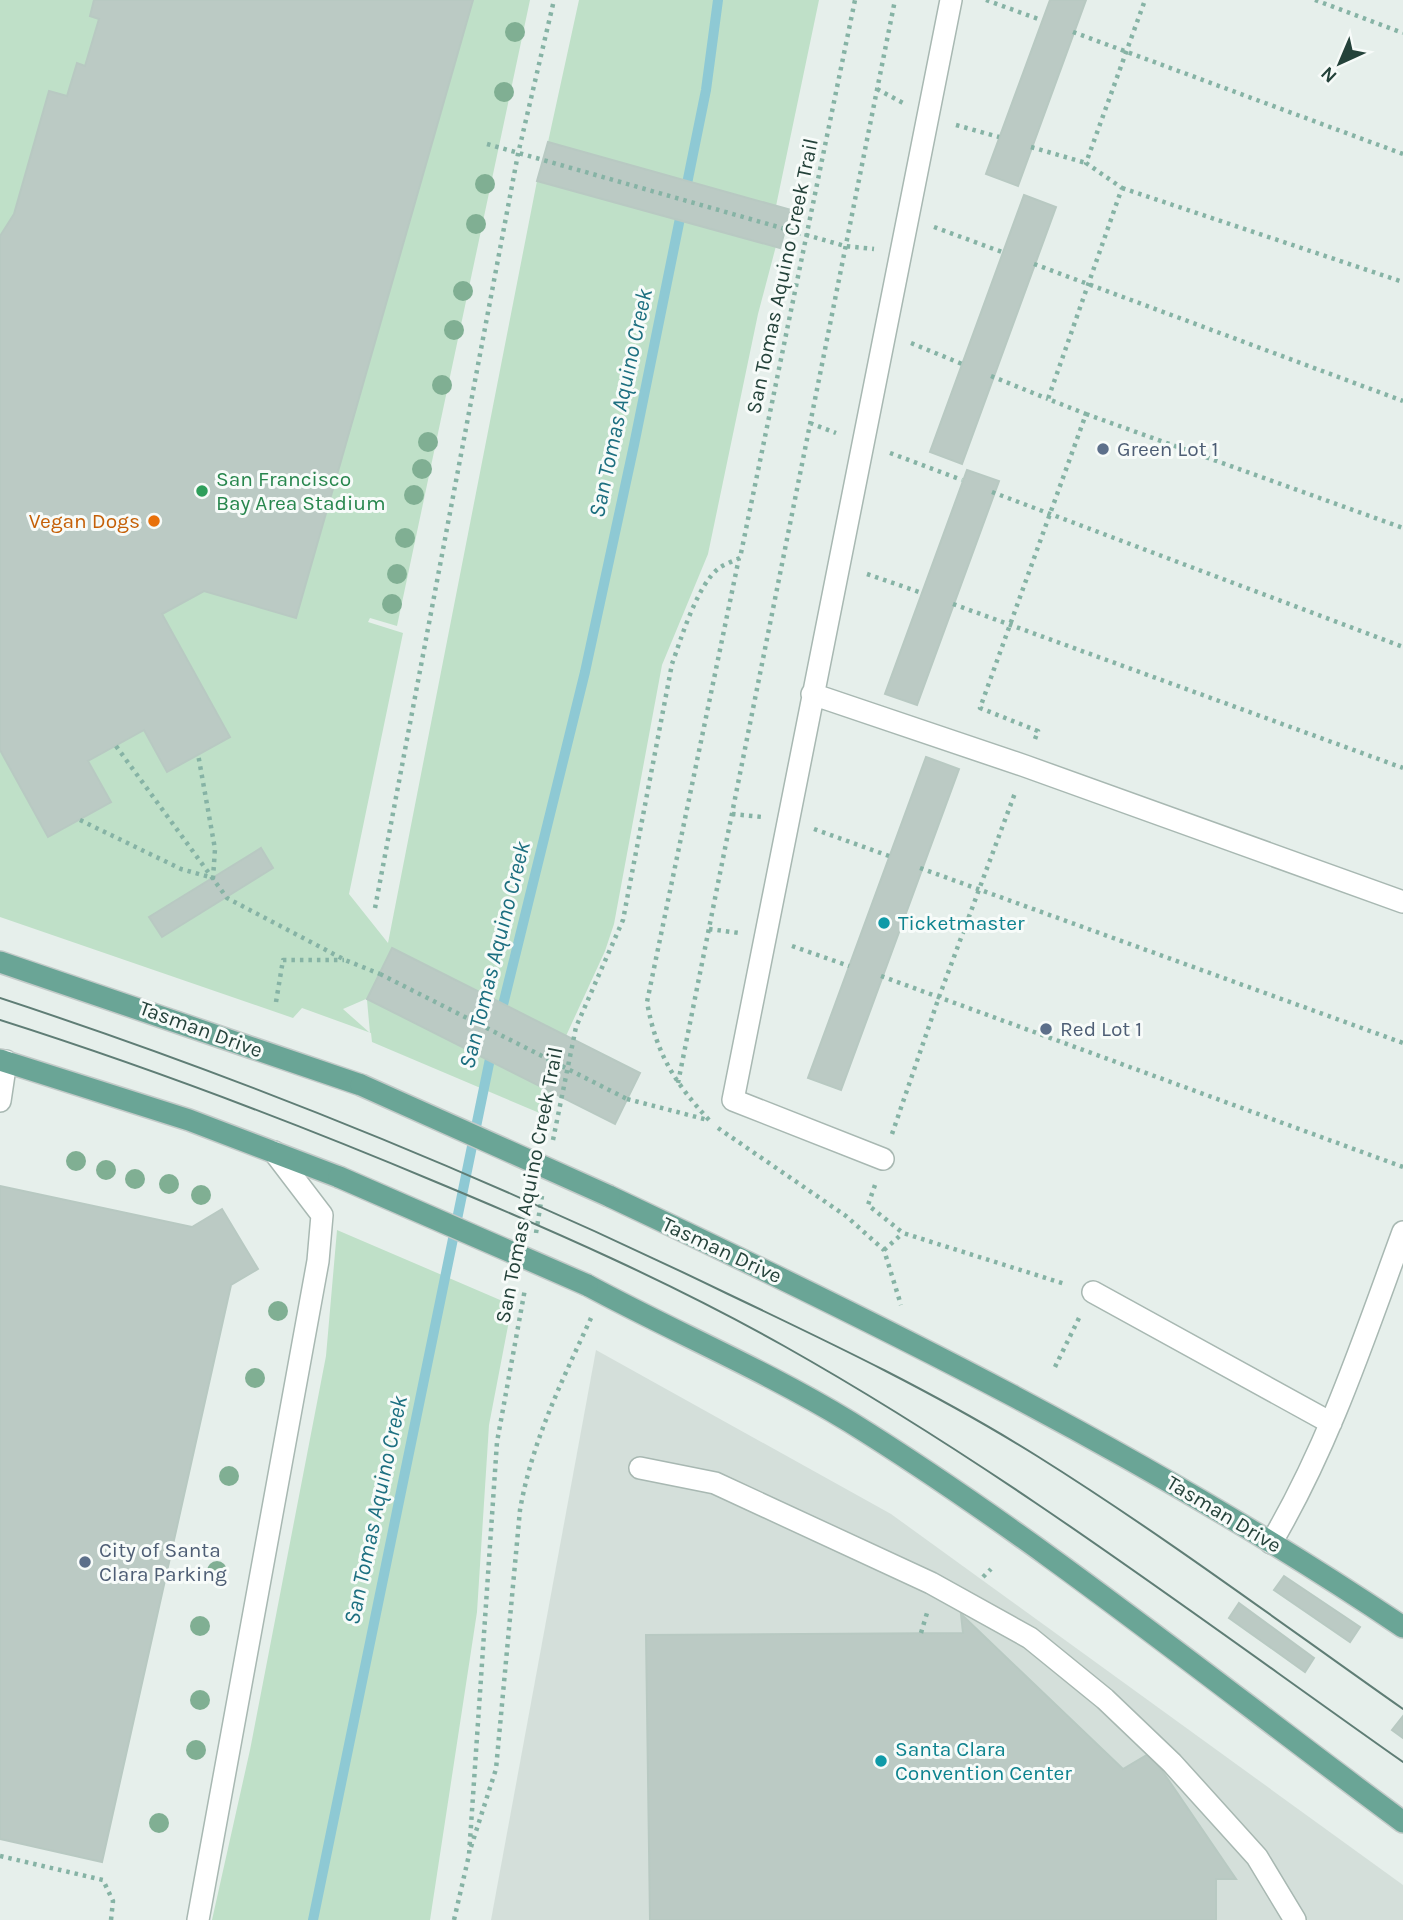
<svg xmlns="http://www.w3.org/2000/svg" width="1403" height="1920" font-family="Karla,sans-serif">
<rect width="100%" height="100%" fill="#e6efeb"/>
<path fill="#d4dfda" d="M596,1350l295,164 512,371v35h-912z"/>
<path fill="#bfe0c8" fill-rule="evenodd" d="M0,0h530l-133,626 -27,-8 -2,4 35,11 -54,261 39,49 149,-762 239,65 -18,68 -50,240 -46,111 -48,259 -9,27 -39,85 -199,-37 187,94 -5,24 -177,-75 -1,-9 -69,-25 -9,10 -293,-101zM366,999l1,1 3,33 -27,-24z
M579,0h240l-43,206 -228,-64z
M337,1230l175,75 -23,120 -12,187 -47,308h-218l38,-170 76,-394z"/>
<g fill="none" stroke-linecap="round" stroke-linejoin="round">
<path stroke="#8ec9d4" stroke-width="10" d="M500,1017l85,-345 49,-227 72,-355 12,-90
M313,1920l179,-871"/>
</g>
<path fill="#bbcac4" stroke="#b8c9c2" stroke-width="2" d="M94,0h379l-177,618 -92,-27 -42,23 68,123 -63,35 -23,-42 -56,31 23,41 -63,35 -48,-87v-514l14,-22 35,-123 18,5 10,-33 8,3 14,-47 -9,-3z
M1050,0h36l-68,186 -32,-12z
M548,142l243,68 -11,38 -243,-67z
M1024,195l32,12 -94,257 -32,-12z
M967,470l32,11 -82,224 -32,-11z
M926,757l33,12 -118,321 -33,-12z
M261,848l12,20 -111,69 -13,-20z
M392,948l248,125 -25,51 -248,-125z
M0,1186l192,41 30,-18 36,60 -27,16 -129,577 -102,-23z
M1284,1576l76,51 -10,15 -76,-52z
M1239,1603l75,55 -9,14 -76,-54z
M961,1614l162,155 27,-16 86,126h-20v41h-566l-4,-285 317,-2z
M1403,1716v22l-11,-8z"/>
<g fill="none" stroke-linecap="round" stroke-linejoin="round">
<g stroke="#a8b8b2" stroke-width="24">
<path id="service" d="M812,694l213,72 378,136
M0,1101l6,-40
M883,1159l-150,-59 218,-1100
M1093,1292l238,131
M640,1468l75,15 216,100 99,55 75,61 67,64 85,94 38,63
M1271,1543c58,-98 93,-205 132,-311
M198,1920l120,-659 4,-46 -48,-63"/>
</g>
<g stroke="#c2cac8" stroke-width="24">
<path id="primary" d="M0,962l361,123
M0,1060l189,60 150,57
M609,1196c273,129 543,262 794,431
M587,1285c87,47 178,85 263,137 193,120 370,265 553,400"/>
</g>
<path stroke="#86b3a5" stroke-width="4.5" stroke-dasharray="3.5 5" stroke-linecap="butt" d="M986,0l55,20
M1315,0l88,33
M1073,32l330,122
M877,89l26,14
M956,125l43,12
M487,144l358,102 29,3
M1031,147l55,16
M1122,188l281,94
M934,227l68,25
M1034,264l369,137
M911,343l51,21
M991,376l57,23
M1086,414l317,114
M810,423l26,10
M890,453l72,27
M992,492l411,155
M867,574l55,19
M953,604l450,164
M1035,739l3,-8 -58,-23 106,-294 -38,-15 74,-211 -36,-25 59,-163
M116,746l111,152 118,62 35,14
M732,814l30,3
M80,820l101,49 32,9 2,-29 -17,-95
M814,829l75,27
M920,868l483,175
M375,908l143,-754 36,-154
M709,929l30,4
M792,946l57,20
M881,976l522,191
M276,1002l7,-42h61
M678,1083l217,-1083
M627,1099l81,21
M709,1120c-35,-38 -53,-67 -62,-118l92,-444
M718,1128l128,88 38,34 17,55
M892,1134l47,-137 76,-204
M553,1140l23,-113 47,-107 49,-256c9,-25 25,-79 47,-96 6,-4 14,-7 21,-10l115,-558
M875,1185l-7,20 35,28 162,51
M536,1233l6,-37
M884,1250l19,-17
M1055,1367l24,-49
M983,1577l8,-8
M921,1633l6,-20
M471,1847l25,-78 24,-259c12,-69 42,-129 71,-192
M0,1856l103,24 10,21 -2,19
M454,1920l15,-65 28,-413 28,-153"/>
<use href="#service" stroke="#fff" stroke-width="21"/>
<use href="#primary" stroke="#6aa596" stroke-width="21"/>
<path stroke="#5f7d75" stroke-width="2" d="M0,998c250,82 491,181 728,296 105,50 210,100 309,162 126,79 245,168 366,253
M0,1020c148,47 293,102 436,162 118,49 236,101 348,164 217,122 416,273 619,416"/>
<g stroke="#c2cac8" stroke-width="24" stroke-linecap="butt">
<path id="primary-bridge" d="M361,1085l248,111
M339,1177l248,108"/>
</g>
<path stroke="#86b3a5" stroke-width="4.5" stroke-dasharray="3.5 5" stroke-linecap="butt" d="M380,974l247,125"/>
<use href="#primary-bridge" stroke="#6aa596" stroke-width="21"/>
</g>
<g fill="#80af93">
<circle cx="515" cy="32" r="10"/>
<circle cx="504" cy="92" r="10"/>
<circle cx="485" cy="184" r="10"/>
<circle cx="476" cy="224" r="10"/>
<circle cx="463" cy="291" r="10"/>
<circle cx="454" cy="330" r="10"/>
<circle cx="442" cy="385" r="10"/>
<circle cx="428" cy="442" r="10"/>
<circle cx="422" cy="469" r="10"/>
<circle cx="414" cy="495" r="10"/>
<circle cx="405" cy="538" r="10"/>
<circle cx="397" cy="574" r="10"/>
<circle cx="392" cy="604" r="10"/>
<circle cx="76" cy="1161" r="10"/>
<circle cx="106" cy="1170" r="10"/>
<circle cx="135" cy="1179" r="10"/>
<circle cx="169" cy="1184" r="10"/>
<circle cx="201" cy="1195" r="10"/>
<circle cx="278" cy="1311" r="10"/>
<circle cx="255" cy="1378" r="10"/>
<circle cx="229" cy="1476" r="10"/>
<circle cx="217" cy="1571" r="10"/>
<circle cx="200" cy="1626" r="10"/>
<circle cx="200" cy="1700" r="10"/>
<circle cx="196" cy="1750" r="10"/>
<circle cx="159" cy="1823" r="10"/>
</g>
<g fill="#5c6f8a" stroke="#f7fbf9" stroke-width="2.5">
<circle cx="1103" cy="449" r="7"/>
<circle cx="1046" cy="1029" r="7"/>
<circle cx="85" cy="1562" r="7"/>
</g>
<circle fill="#2e9e5b" stroke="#f7fbf9" stroke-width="2.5" cx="202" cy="491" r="7"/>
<circle fill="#e8710a" stroke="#f7fbf9" stroke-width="2.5" cx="154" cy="521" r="7"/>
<g fill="#0f9aa8" stroke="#f7fbf9" stroke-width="2.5">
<circle cx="884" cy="923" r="7"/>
<circle cx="881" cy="1761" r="7"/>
</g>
<g text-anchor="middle" stroke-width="6" stroke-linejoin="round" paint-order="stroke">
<g font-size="21" fill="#24423a" stroke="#f7fbf9">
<text transform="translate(782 276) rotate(-78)" y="7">San Tomas Aquino Creek Trail</text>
<text transform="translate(201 1029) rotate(20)" y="7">Tasman Drive</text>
<text transform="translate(529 1185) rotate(-79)" y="7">San Tomas Aquino Creek Trail</text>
<text transform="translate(722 1250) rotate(25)" y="7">Tasman Drive</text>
<text transform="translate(1224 1514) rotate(31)" y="7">Tasman Drive</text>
</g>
<g font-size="21" fill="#4e5e75" stroke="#f7fbf9" text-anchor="start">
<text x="1117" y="456">Green Lot 1</text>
<text x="1060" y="1036">Red Lot 1</text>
<text x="99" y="1557">City of Santa<tspan x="99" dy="24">Clara Parking</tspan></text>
</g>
<g font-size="21" fill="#27864d" stroke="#f7fbf9" text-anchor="start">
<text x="216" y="486">San Francisco<tspan x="216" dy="24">Bay Area Stadium</tspan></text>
</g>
<g font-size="21" fill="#c56008" stroke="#f7fbf9" text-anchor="end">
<text x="140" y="528">Vegan Dogs</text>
</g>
<g font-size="21" fill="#0d838f" stroke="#f7fbf9" text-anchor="start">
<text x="898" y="930">Ticketmaster</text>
<text x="895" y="1756">Santa Clara<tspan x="895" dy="24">Convention Center</tspan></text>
</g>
<g font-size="23" font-style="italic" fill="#1c6f80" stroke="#f7fbf9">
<text transform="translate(620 403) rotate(-78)" y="8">San Tomas Aquino Creek</text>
<text transform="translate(494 955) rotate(-76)" y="8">San Tomas Aquino Creek</text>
<text transform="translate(375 1510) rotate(-78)" y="8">San Tomas Aquino Creek</text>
</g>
</g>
<g transform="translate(1340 63) rotate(224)" stroke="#f7fbf9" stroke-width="5" paint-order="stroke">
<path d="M0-5L12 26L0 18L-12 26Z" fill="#24423a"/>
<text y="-10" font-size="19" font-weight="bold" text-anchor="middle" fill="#24423a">N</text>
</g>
</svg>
